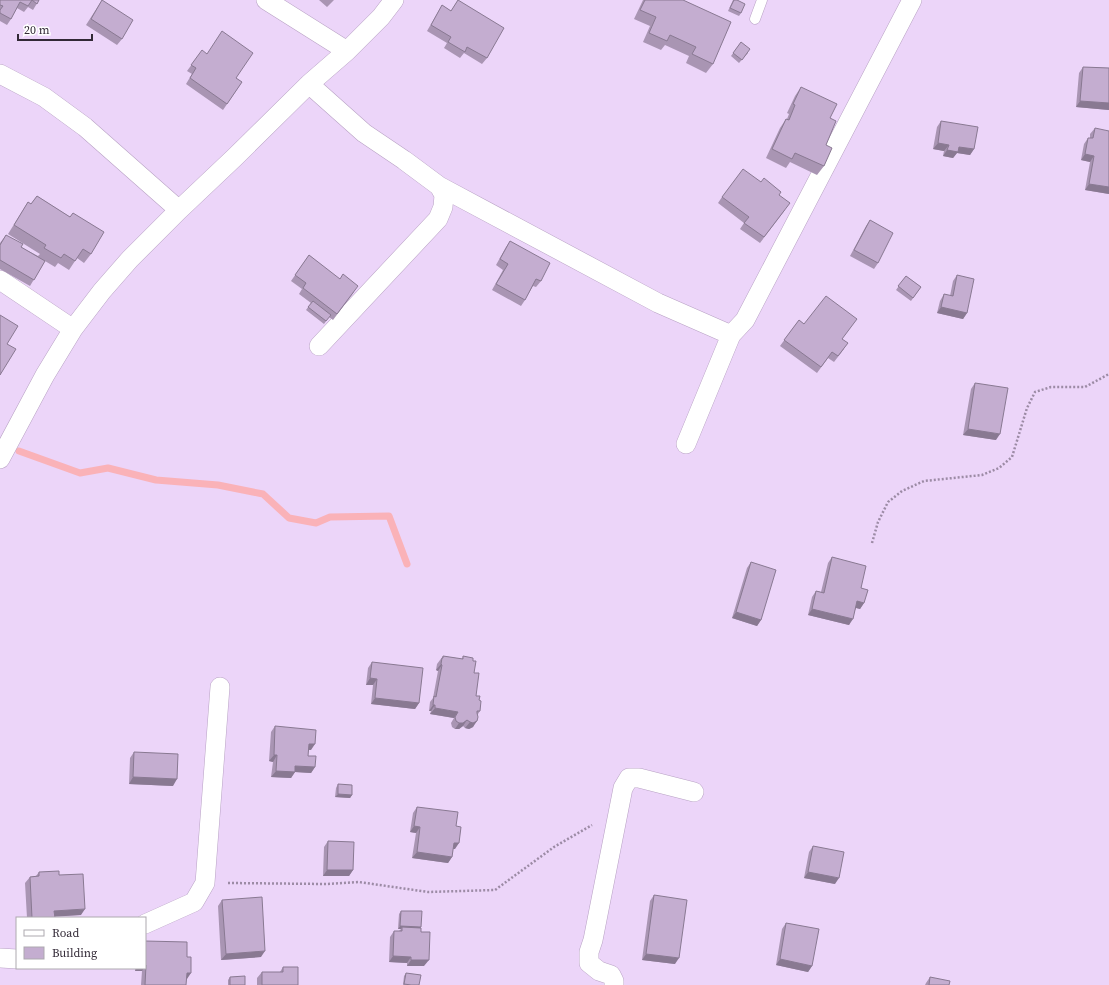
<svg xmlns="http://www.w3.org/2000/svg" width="1109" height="985" font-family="'Source Serif 4',serif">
<rect width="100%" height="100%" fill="#ecd5f9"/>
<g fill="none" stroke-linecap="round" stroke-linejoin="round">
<path stroke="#fab2b8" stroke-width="7" d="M19,451l61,22 28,-5 48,12 62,5 45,9 26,24 27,5 14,-6 59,-1 18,48"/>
<g stroke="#b8a2c4" stroke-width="11">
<path id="lane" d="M755,19l7,-19"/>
</g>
<g stroke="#b8a2c4" stroke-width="20">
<path id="street" d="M266,0l81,51
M0,74l44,23 41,30 94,83
M309,84l55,49 40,27 35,26 5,9 -1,12 -5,12 -119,127
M439,186l219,117 73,32 14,-15 167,-320
M0,280l73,49
M686,444l45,-109
M0,459l45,-84 28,-46 29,-38 28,-32 49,-49 56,-53 74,-73 38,-33 34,-34 13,-17
M145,924l49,-22 11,-19 15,-196
M0,958l17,1
M614,985v-4l-3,-6 -12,-4 -10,-8v-11l4,-12 30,-152 6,-10h10l55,14"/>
</g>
<path stroke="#9c8ba5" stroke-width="2.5" stroke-dasharray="2 2" stroke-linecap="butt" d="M872,543l6,-21 10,-20 14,-11 22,-10 58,-6 17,-7 13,-11 15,-49 8,-16 16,-5h34l24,-13
M228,883l98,1 33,-2 69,10 67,-2 59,-43 38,-22"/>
<use href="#lane" stroke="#fff" stroke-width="10"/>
<use href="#street" stroke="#fff" stroke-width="19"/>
</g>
<path fill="#a995b3" d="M0,0h39l-6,10 -5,-3 -4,5 -7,-4 -6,11 -4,6 -7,-4z
M102,0l20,39 -5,6 -31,-20z
M319,0h15l-7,7z
M458,0l29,58 -5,6 -18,-11 -4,5 -16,-10 3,-5 -20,-12 11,-19 4,-7 9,6z
M643,0h40l30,64 -7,9 -20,-10 3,-7 -24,-11 -4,5 -18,-8 7,-16 -16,-7z
M733,0h4l4,13 -2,3 -11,-5z
M741,42l7,11 -9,10 -8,-7z
M198,56l38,22 6,4 -19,28 -37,-26 6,-10 -5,-3z
M1083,67l26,1v42l-33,-3 3,-34z
M801,87l29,31 -4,27 -2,21 -7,9 -27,-13 -4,6 -20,-10 14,-30 6,-9h1l2,-5 -2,-1 8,-17z
M941,121l33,28 -4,6 -13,-2 -4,5 -10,-2 1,-5 -11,-2 4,-22z
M1095,128l14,66 -24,-4 5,-28 -9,-2 3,-16 4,-6h2v-4z
M37,196l33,21 3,-4 18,41 -7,9 -7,-5 -8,12 -11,-7 -3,4 -10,-6 -15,25 -30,-17v-26l6,-8 15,12 17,9 2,-2 -32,-20 20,-32 3,2z
M722,197l63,13 -25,33 -20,-14 4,-6 -26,-20z
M870,220l8,43 -4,6 -24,-13 16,-30z
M510,241l31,40 -5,6 -3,-1 -8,14 -4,6 -29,-16 11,-20 -7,-5 10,-18z
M309,255l45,37 -21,28 -4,-3 -5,7 -18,-14 5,-7 -12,-9 3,-5 -11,-8z
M957,275l10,38 -4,6 -26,-6 3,-12 4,-7 6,2 3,-15z
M906,276l15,11 -10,14 -15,-11z
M799,320l5,4 38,15 2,10 -10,13 -6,-4 -11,15 -37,-27z
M975,383l21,57 -33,-5 8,-46z
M832,557l29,31 3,15 -4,6 -4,-1 -7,17 -41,-10 4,-18 4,-6 5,1 7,-29z
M751,562l10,58 -4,6 -25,-8 15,-50z
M443,656l19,3 1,-3 10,5 1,12 2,23 3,4 1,11 -2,3 -5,13 -4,2 -4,-1 -2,-2 -4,3h-4l-3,-2 -1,-4 3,-5 -24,-4 1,-3h-2l1,-9 3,-4 5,-27 -2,-1 1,-6z
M372,662l47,41 -4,6 -44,-5 2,-19h-7l2,-17z
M275,726l36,24h-3v6l7,11 -4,6 -16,-1 -4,6 -20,-1 2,-15 -4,-1 2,-29z
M134,752l39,34 -44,-2 1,-26z
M338,784l14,11 -2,3 -15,-1 1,-9z
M417,807l39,19 -1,23h-2l-1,8 -4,6 -36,-5 4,-25 -6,-1 3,-19z
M328,841l25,29 -4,6h-26l1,-29z
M813,846l22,38 -31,-6 5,-26z
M39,872l20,3 22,40 -26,1v2h-28l-2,-35 5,-6 6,-1z
M654,895l21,69 -33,-4 8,-59z
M222,900l39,57 -40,3 -3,-54z
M401,911l19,17 4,38h-17v-3l-18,-1 1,-25 4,-6h5l2,-2h-3l1,-15z
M786,923l26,43 -4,6 -32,-7 6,-36z
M145,941l42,16v22h-1v6h-45l1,-14h-7v-3h10z
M283,967l15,18h-41v-7l5,-6h18z
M406,973l13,12h-16l1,-9z
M230,977l15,8h-17v-5z
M930,977l19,8h-24l1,-2z"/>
<path fill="#897992" d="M1080,101l29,2v7l-33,-3z
M938,143l11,2 -5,6 -11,-2z
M959,147l15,2 -4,6 -13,-2 -4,5 -10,-2 4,-6z
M1085,154l9,2 -4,6 -9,-2z
M1089,184l20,3v7l-24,-4z
M941,307l26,6 -4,6 -26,-6z
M968,429l32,5 -4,6 -33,-5z
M857,601l7,2 -4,6 -7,-2z
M812,609l41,10 -4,6 -41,-10z
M736,612l25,8 -4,6 -25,-8z
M441,664l1,1 -4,6 -2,-1z
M370,678l7,1 -4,6h-7z
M375,698l44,5 -4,6 -44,-5z
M433,705h2l-4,6h-2z
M435,708l23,4 -4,6 -24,-4z
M467,720l-4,6 -4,3h-4l4,-6z
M477,721l-4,6 -4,2 -4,-1 5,-6z
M309,744h6l-4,6h-6z
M274,755h3l-4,7 -4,-1z
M295,766l20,1 -4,6 -16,-1 -4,6 -20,-1 5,-6z
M133,777l44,2 -4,7 -44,-2z
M338,794l14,1 -2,3 -15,-1z
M414,826l6,1 -4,6 -6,-1z
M454,843h5l-4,6h-5z
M417,852l35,5 -4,6 -36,-5z
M327,870h26l-4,6h-26z
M808,872l31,6 -4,6 -31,-6z
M85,909l-4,6 -31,2 4,-6z
M400,926l21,1 -2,3 -17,-3 -1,2h-3z
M265,951l-4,6 -40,3 5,-6z
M646,954l33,4 -4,6 -33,-4z
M393,956l18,1 -4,6 -18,-1z
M780,959l32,7 -4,6 -32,-7z
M411,960h18l-5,6h-17z
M137,968h7l-2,3h-7z
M187,973h4l-4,6h-5z"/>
<path fill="#c4add0" stroke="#897992" d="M0,0h39l-2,4 -5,-4 -4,6 -8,-4 -9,17 -11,-6v-3l3,-4 -3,-1z
M102,0l31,20 -11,19 -31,-20z
M458,0l46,28 -17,30 -20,-11 -2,5 -17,-10 3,-5 -20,-12 11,-20 9,6z
M645,0h38l48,22 -18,42 -21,-10 4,-7 -26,-12 -3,6 -18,-8 7,-16 -16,-7z
M734,0h3l8,4 -4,9 -11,-5z
M222,31l31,22 -17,25 6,4 -15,22 -37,-26 6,-10 -5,-3 11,-15 5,4z
M741,42l9,7 -8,11 -9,-7z
M1083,67l26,1v35l-29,-2z
M801,87l36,17 -7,14 6,3 -10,24 6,3 -8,18 -29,-13 -3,6 -20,-10 14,-30 3,1 6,-15 -2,-1z
M941,121l37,6 -4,22 -15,-2 -1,5 -11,-2 2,-5 -11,-2z
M1095,128l14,3v56l-20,-3 5,-28 -9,-2 3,-16h5z
M743,169l18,13 3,-4 17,14 -2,3 11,8 -26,34 -20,-14 5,-6 -27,-20z
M37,196l33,21 3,-4 31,19 -13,22 -8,-5 -8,12 -11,-7 -3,4 -17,-10 2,-3 -32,-20 14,-23 3,2z
M870,220l23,13 -15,30 -24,-13z
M6,235l17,9 -2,3 24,14 -11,19 -34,-20v-15z
M510,241l40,22 -9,18 -5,-2 -11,21 -29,-16 12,-20 -8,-5z
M309,255l31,24 3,-5 15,12 -21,28 -34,-26 3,-5 -11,-8z
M957,275l17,4 -7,34 -26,-6 3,-13 9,2z
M906,276l15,11 -8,11 -15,-12z
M826,296l31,23 -15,20 6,4 -10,13 -6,-4 -11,15 -37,-27 15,-20 5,4z
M313,301l18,14 -5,6 -18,-14z
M0,315l18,11 -11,18 9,5 -16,26z
M975,383l33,5 -8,46 -32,-5z
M832,557l34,9 -5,22 7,2 -4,13 -7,-2 -4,18 -41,-10 4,-18 8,2z
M751,562l25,8 -15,50 -25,-8z
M443,656l20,3v-3l10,2v3h3l-2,12h5l-3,23h4l-1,4 2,1 -1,10h-3v2l1,4 -1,4 -4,2 -3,-1 -3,-2 -4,3h-4l-3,-2 -1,-4 3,-5 -23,-4v-3h-2l1,-9 2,1 6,-32 -1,-1 1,-6h1z
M372,662l51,6 -4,35 -44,-5 2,-19 -7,-1z
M275,726l41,4 -1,14h-6l-1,12h8l-1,11 -20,-1v6l-19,-1 1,-16h-3z
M134,752l44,2 -1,25 -44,-2z
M338,784l14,1v10l-14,-1z
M417,807l41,5 -2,14 5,1 -2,16h-5l-2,14 -35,-5 3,-25 -6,-1z
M328,841l26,1 -1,28h-26z
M813,846l31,6 -5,26 -31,-6z
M59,871v4l24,-1 2,35 -31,2 1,7h-23l-2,-41 9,-1v-4z
M654,895l33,5 -8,58 -33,-4z
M262,897l3,54 -39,3 -4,-54z
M401,911h21l-1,16 -21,-1z
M786,923l33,6 -7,37 -32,-7z
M402,927l19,1v4h9l-1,28h-18v-3l-18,-1 1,-25h8z
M145,941l42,1v15h4v16h-4l-1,12h-41l1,-20h-1z
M283,967h15v18h-36v-13h21z
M406,973l15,2 -2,10h-8l-7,-1z
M245,976v9h-15v-8z
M930,977l20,4 -1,4h-20z"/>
<rect x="16" y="917" width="130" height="52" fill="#ffffff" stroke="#ada9af"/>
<rect x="24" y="930" width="20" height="6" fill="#ffffff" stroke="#ada9af"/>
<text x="52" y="937" font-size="12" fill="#322936">Road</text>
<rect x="24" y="947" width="20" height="12" fill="#c4add0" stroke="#ada9af"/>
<text x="52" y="957" font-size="12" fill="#322936">Building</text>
<path d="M18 34v6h74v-6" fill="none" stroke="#322936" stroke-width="2"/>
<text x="24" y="34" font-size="12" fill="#322936" stroke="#ffffff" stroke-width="3" paint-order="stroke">20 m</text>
</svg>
